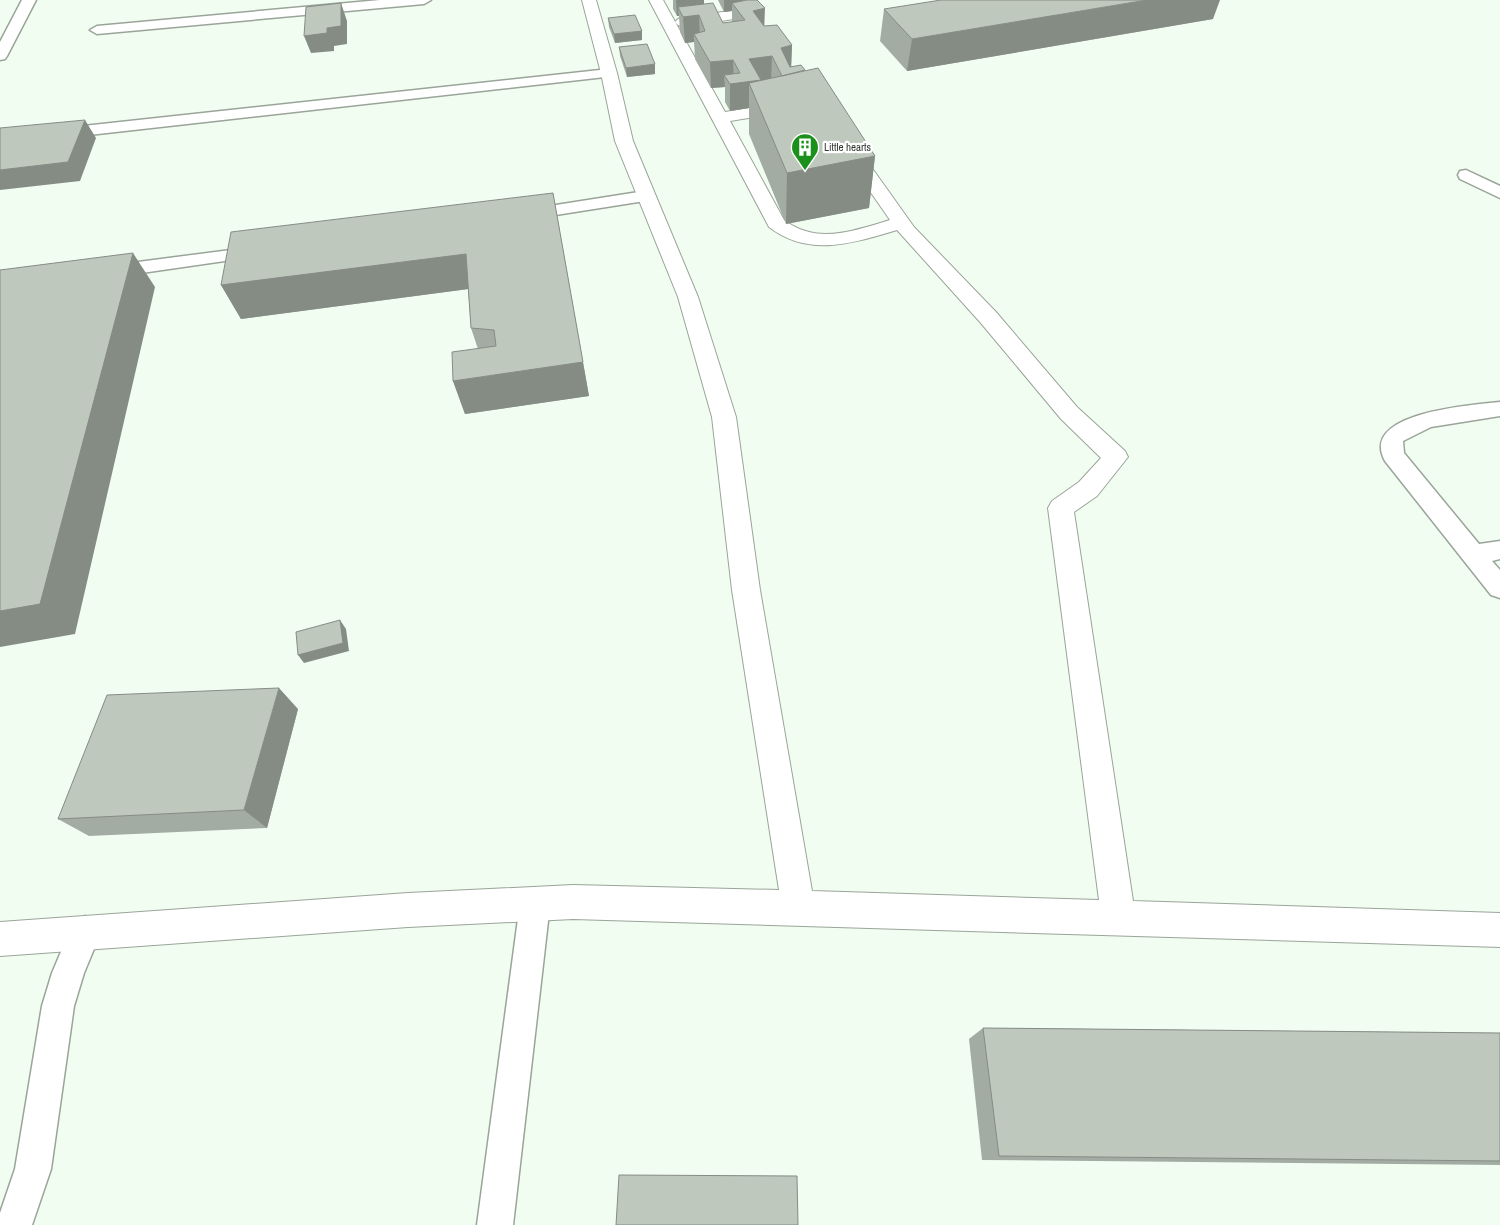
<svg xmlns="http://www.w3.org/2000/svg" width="1500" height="1225" font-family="'Archivo Narrow',sans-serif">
<rect width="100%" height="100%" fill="#f2fdf1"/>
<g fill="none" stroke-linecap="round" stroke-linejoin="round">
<g stroke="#9aa499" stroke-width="3">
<path id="lane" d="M22,0h14l-29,56 -2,3 -5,1v-18z
M380,0h51l-7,4 -327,30 -7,-4 7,-4z
M609,69l5,1 2,3 -2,3 -614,69v-10z
M1466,170l34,16v12l-40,-19 -2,-4 2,-4z
M645,191l6,1 3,4 -3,4 -127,20 -6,-1 -3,-4 3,-4 6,-1z
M261,246l6,1 3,4 -3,4 -160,23 -7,-2 -2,-4 2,-4 7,-2z
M1500,402v14l-69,11 -28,14 1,12 75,91 21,-3v18l-8,2 8,9v28l-9,-3 -106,-134c-27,-49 88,-56 115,-59z
M535,889l11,4 4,11 -37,321h-36l43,-321 4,-11z
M85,916l11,5 5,11 -17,41 -10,33 -23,163 -19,56h-32v-12l15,-44 27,-163 10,-33 22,-52z"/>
</g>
<g stroke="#9aa499" stroke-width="2">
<path id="street" d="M582,0h14l21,73 16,68 65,156 38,120 24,173 52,301 287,9 -51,-392 4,-7 27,-19 22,-24 -40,-39 -81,-97 -83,-92c-44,13 -88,28 -128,-3l-120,-227h14l62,112 60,-10 6,1 2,4 -2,4 -6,1 -55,9 54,99c33,25 69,11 106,0l-48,-69 3,-4 6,-1 6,1 57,80 82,85 81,95 48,44 3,6 -31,39 -23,16 59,389 367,12v34l-927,-28 -165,8 -408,29v-34l408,-29 165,-8 206,5 -47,-300 -20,-173 -34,-120 -63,-156 -14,-68z
M754,8l5,1 2,3 -2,3 -76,12 -5,-2 -3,-3 3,-3 5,-2z"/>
</g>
<use href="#lane" fill="#fff" fill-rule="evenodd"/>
<use href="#street" fill="#fff" fill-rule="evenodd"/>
</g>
<path fill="#a3aca3" d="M673,0h31v4l19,19 9,-1v-11l-8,1 -6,-12h39l7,26 28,19 -1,22 84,89 -6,52 -83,16 -37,-90v-26l-19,3 -5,-9v-15l-14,1 -16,-29 -1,-17 -9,1 -5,-11 -1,-16h-2l-4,-7z
M884,9l329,10 -306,52 -27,-30z
M608,18l34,13v9l-27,3 -6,-16z
M619,47l36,27 -28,3 -7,-21z
M553,193l36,203 -124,18 -12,-33 25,-32 -7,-21 -3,-39 -227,30 -20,-34z
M298,709l-31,119 -178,8 -31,-17z
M983,1028l517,5v132l-518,-5 -13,-121z"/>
<path fill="#858c84" d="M676,0h28v12l-26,-5 1,9h-2z
M724,0h22l-14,3v8l-8,1z
M1147,0h73l-7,19 -306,52 5,-32z
M341,3l6,18v23l-13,2v5l-23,2 -7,-17z
M765,8l-1,25 -11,-22z
M699,15l1,26 -6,-7v8l-9,1 -2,-26z
M642,31v9l-27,3 -1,-9z
M792,45l-1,26 -10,-23z
M772,56l-1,26 -22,3v-2v25l-19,3v-27l-6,-9 1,12 -14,1 -1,-26 23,-2 1,24 15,-25z
M655,64v10l-28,3 -1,-9z
M85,120l11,18 -16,43 -80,9v-20z
M875,156l-6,52 -83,16 1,-51z
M553,193l36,203 -124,18 -12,-33 130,-19z
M133,253l22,34 -80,347 -75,13v-36z
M466,254l10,34 -235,31 -20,-34z
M340,620l6,9 3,22 -45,12 -6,-8z
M279,688l19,21 -31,119 -23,-18z"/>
<path fill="#bec8bd" stroke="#858c84" d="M747,0h10l8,8 -12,3 11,15 13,-1 15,20 -11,3 9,19 11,-2 4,5 -23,6 -10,-20 -23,3 12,21 -31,4 -6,-9 16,-2 -7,-13 -23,2 -16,-28 11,-3 -6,-16 -16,2 -5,-10 35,-4 10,20 22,-3 -13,-17z
M941,0h206l-235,39 -28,-30z
M341,3v23l-14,2v5l-23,3 2,-29z
M635,15l7,16 -28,3 -6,-16z
M647,44l8,20 -29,4 -7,-21z
M818,68l57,88 -88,17 -38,-90z
M85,120l-17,42 -68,8v-42z
M553,193l30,169 -130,19 -1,-29 44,-6 -2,-16 -23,-2 -5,-74 -245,31 10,-53z
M133,253l-93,351 -40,7v-341z
M340,620l3,23 -45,12 -2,-23z
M279,688l-35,122 -186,9 49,-124z
M983,1028l517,5v128l-501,-5z
M619,1175l178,1 1,49h-182z"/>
<defs>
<g id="building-pin" transform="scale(1.4375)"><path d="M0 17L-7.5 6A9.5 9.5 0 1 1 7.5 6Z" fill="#1b901b" stroke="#fff"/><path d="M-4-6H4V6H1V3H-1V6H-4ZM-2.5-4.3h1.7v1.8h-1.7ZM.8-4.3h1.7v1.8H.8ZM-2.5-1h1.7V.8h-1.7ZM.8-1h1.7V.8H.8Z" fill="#fff"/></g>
</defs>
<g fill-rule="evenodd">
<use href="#building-pin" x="805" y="147"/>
</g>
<g text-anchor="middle" stroke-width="4.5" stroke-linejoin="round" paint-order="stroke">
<g font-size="11" fill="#323632" stroke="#fff" text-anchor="start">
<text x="824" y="151">Little hearts</text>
</g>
</g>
</svg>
